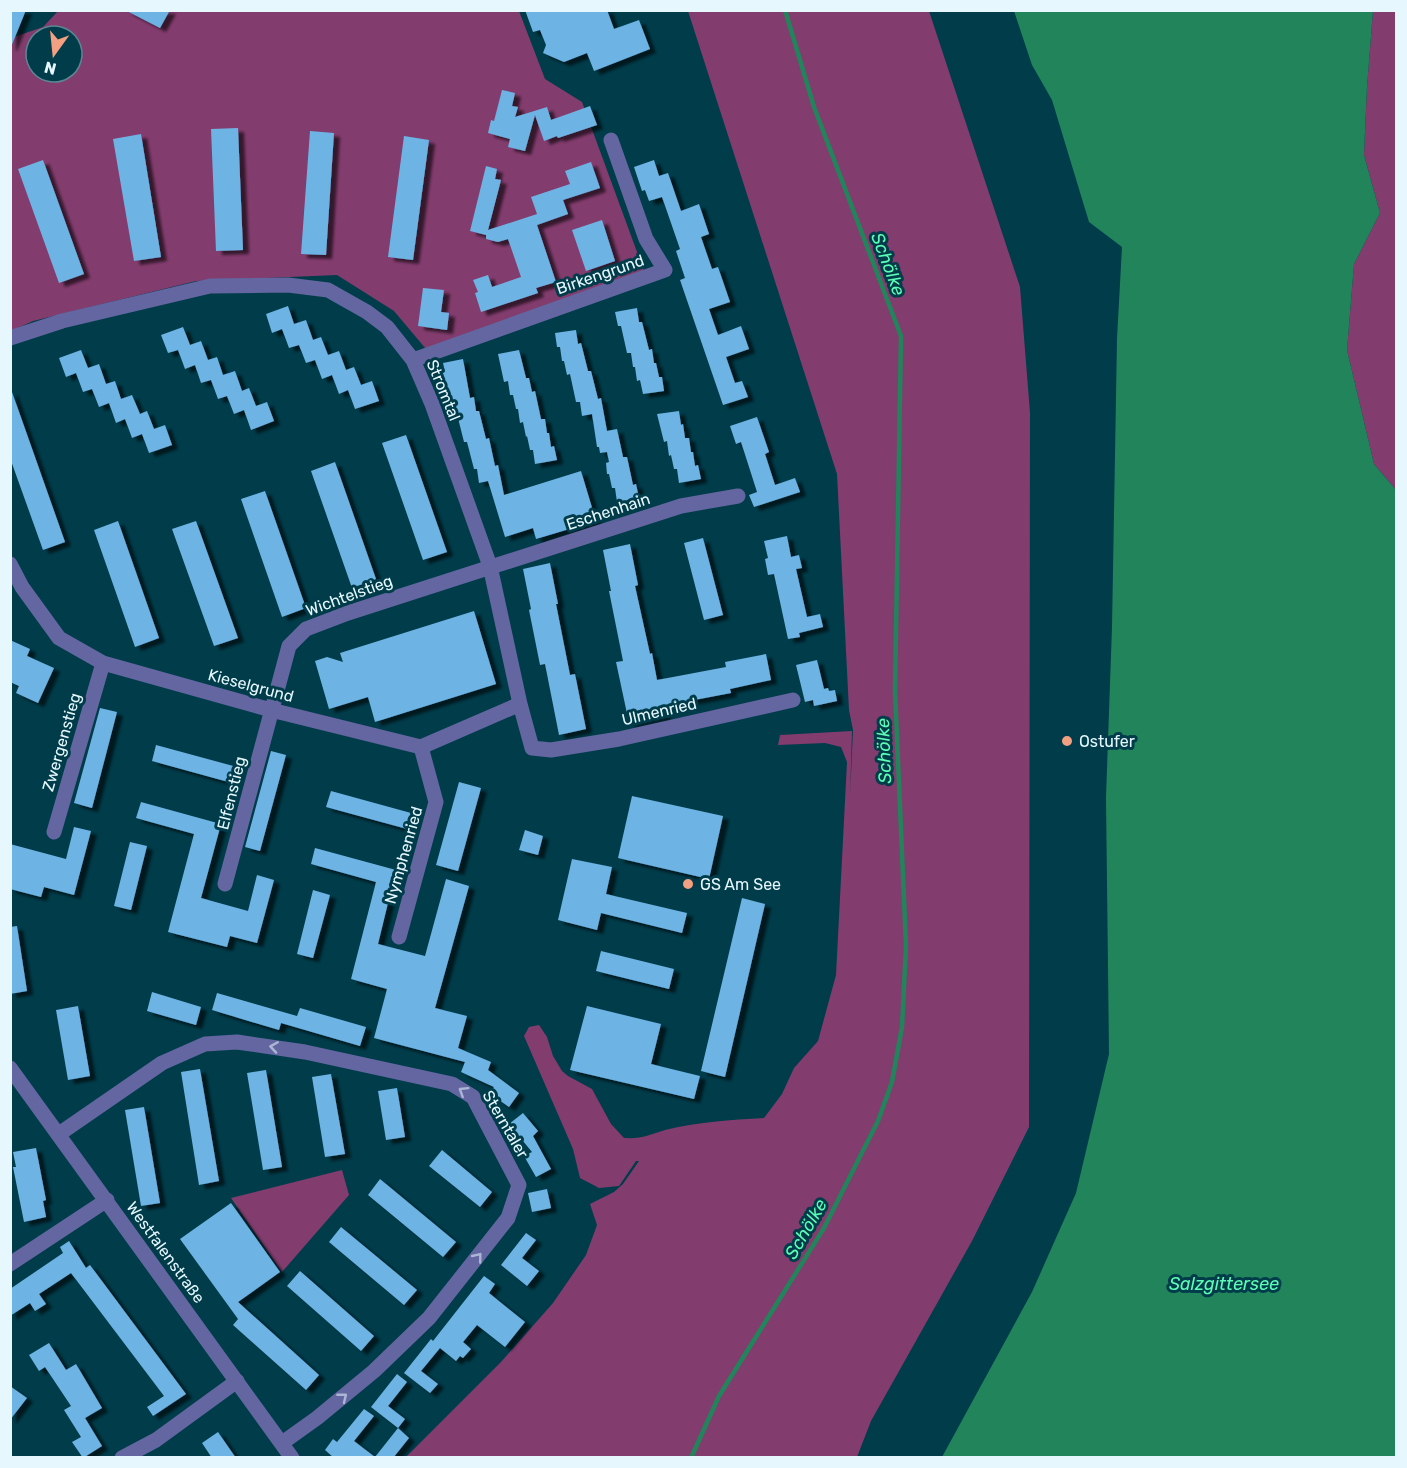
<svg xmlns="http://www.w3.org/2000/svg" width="1407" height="1468" font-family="Rubik,sans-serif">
<defs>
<filter id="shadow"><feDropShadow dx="6" dy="4" stdDeviation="1.5" flood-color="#0009"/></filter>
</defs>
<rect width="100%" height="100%" fill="#003c4a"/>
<path fill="#833c6e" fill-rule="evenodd" d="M58,11h461l26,68 37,23 62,169 -218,78 -32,-38 -57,-36 -141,6 -163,40 -22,10v-293l32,-11zM36,36h36v36h-36z
M688,11h241l91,276 10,126 -1,714 -57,114 -101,180 -14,36h-451l95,-95 52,-59 33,-48 11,-30 -7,-21 24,-12 9,-8 16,-23h-3l-17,25 -20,2 -19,-10 -7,-29 -49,-113 5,-9 10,-2 8,12 6,19 9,15 6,5 24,13 19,35 13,14c19,1 24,-3 41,-8 32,-8 66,-10 99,-12l18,-24 12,-26 24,-27 18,-66 11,-213 -6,-15 -16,-4 -47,2 2,-10 72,-4 -2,66 3,-67 -4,-20 -12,-236z
M1373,11h23v479l-22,-26 -27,-114 7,-86 26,-51 -16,-58 3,-68z
M342,1170l7,25 -67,77 -51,-74z"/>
<path fill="#22845b" d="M1014,11h359l-6,76 -3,68 16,58 -26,51 -7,86 27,114 22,26v967h-454l90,-165 44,-99 33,-139 -3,-257 6,-170 5,-288 5,-92 -33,-25 -37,-122 -20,-35z"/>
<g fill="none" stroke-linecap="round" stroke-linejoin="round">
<path stroke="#22845b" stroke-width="4.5" d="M691,1458l28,-62 105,-168 54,-107 14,-39 10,-55 4,-81 -11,-255 6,-355 -87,-229 -29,-97"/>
</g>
<path fill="#6db3e3" filter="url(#shadow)" d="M10,10h16l-15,37h-1z
M125,10h45l-10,18z
M525,10h82l7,19 25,-9 11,29 -56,22 -7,-18 -23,9 -21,-9 3,-8 -6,-15 -7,2z
M502,90l13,3 -3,13 6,1 -3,10 32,-10 4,13 39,-14 7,19 -39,13 -1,-2 -13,5 -9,-26 -10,36 -17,-4 2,-8 -22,-6 3,-13 3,1z
M238,128l5,122 -27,1 -5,-122z
M310,131l24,2 -8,122 -25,-1z
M141,134l20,123 -27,4 -21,-122z
M404,136l25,4 -16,120 -25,-3z
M43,160l41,114 -25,9 -41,-114z
M654,160l5,16 9,-3 13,38 18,-7 10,30 -8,3 11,32 6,-2 12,35 -21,7 9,26 23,-9 8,23 -23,8 9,26 7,-2 6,16 -25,8 -43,-125 5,-2 -9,-27 4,-2 -18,-52 -13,4 -4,-11 -3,1 -8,-24z
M591,162l9,26 -37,12 5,14 -31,11 19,57 -20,6 2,5 -57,19 -6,-19 3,-1 -5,-12 15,-5 4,12 29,-10 -13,-38 -10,3 -12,-3v-4l-16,-4 16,-65 11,3 -2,10 6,1 -13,50 49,-16 -6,-17 39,-13 -5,-13z
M602,220l13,41 -29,10 -14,-41z
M423,288l21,2 -3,22 8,1 -2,17 -29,-4z
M288,306l6,18 12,-4 7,20 8,-3 7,18 11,-4 7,19 8,-3 7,18 11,-4 7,20 -24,8 -7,-19 -9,4 -7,-19 -10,4 -7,-19 -9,3 -7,-18 -10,3 -7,-19 -10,4 -6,-19z
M637,308l2,14h3l7,28 3,-1 2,14h2l3,14h3l2,14 -21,3 -3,-14 -3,1 -2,-14h-2l-2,-14h-4l-6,-27h-3l-3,-14z
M183,327l7,18 11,-4 7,19 9,-3 6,18 12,-4 7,20 7,-3 7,18 11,-4 7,19 -23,9 -7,-20 -10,4 -7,-18 -9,3 -7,-19 -10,3 -6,-18 -10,4 -7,-19 -10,3 -7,-18z
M576,330l2,14 3,-1 7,28h3l7,28 3,-1 6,33 10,-2 6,28h4l6,28 3,-1 3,14 -22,4 -2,-14h-3l-3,-14h-2l-1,-11 3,-1 -2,-10 -7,1 -1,-6h-2l-5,-33 -10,2 -2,-14h-4l-6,-28 -3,1 -3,-14h-2l-2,-14h-3l-2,-14z
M81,350l7,18 11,-4 7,20 9,-3 6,18 11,-4 8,19 7,-3 7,18 11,-4 7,20 -23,8 -7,-19 -10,4 -7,-19 -9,4 -7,-20 -10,4 -7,-18 -9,3 -7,-19 -10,4 -7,-19z
M519,350l7,28h3l3,14 3,-1 6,28h4l2,14h2l2,14 3,-1 3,14 -22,4 -2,-14h-3l-3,-14 -1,1 -3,-15 -3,1 -2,-14h-2l-3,-14h-3l-2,-14 -4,1 -6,-28z
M463,359l7,39 4,-1 2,14h3l7,28 3,-1 6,28 3,-1 6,30 77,-24 15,50 -60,18 -3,-11 -28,9 -17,-56 -9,2 -2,-14h-3l-7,-27h-3l-7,-28 -3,1 -2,-15 -4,1 -2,-14h-2l-2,-14 3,-1 -2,-9z
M10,392h2l53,150 -22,8 -33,-92z
M679,411l2,14 2,-1 2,14h4l2,14h2l2,14 3,-1 3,14 -22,4 -2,-14h-3l-3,-14 -2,1 -2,-15 -3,1 -7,-28z
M757,417l12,35 -4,2 10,31 20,-7 5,14 -46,15 -5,-12 8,-3 -16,-50 -5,2 -6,-18z
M406,435l41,117 -24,8 -41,-117z
M335,462l41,117 -24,9 -41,-117z
M265,491l41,117 -24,9 -41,-118z
M118,521l41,117 -24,9 -41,-117z
M196,521l42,117 -24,8 -42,-117z
M787,536l4,21 8,-2 3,13 -6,1 11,48 13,-3 3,13 -24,6 1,4 -12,2 -14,-65 -6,1 -3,-16 3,-1 -4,-17z
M703,538l20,77 -19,5 -20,-77z
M630,544l8,41 -3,1 15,68 2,-1 5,27 69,-13 -1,-5 41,-8 5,26 -41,9 1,4 -68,13 2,10 -36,7 -13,-61 7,-1 -14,-70h2l-8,-41z
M550,563l8,41h-2l14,71 5,-1 11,55 -27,6 -14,-71 -5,1 -11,-55 2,-1 -8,-40z
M474,611l22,73 -121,38 -7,-25 -39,12 -14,-48 12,-4 16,5 -3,-9z
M10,640l20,9 -3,7 27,12 -16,35 -22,-10 3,-7 -9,-4z
M817,660l7,29 4,-1 1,3 6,-1 2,11 -23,5 -1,-6 -8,2 -9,-37z
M100,708l17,4 -25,96 -18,-5z
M156,745l81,22 -5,16 -80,-22z
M271,751l15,4 -26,96 -15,-4z
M459,782l22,6 -23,83 -22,-6z
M331,791l80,22 -4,16 -81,-22z
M632,796l91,20 -14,63 -91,-21z
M141,802l80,22 -20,74 47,13 9,-36 17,5 -17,63 -27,-7 -3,11 -59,-15 26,-98 -58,-16z
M74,827l17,4 -17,64 -30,-8 -3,10 -31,-8v-45l56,15z
M525,830l18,6 -5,19 -19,-5z
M130,842l17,4 -16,64 -17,-4z
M315,848l81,22 -18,74 47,12 21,-77 23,7 -34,122 32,8 -9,32 33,14 -3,8 31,23 -10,14 -20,-14 5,-6 -33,-15 4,-10 -91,-24 13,-49 -36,-10 25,-97 -65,-18z
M572,859l40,8 -6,27 81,19 -5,20 -81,-20 -4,17 -39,-10z
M313,890l17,5 -17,63 -16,-4z
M742,898l23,6 -40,173 -24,-6z
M17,926l10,65 -17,3v-67z
M601,951l73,18 -5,20 -73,-18z
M152,992l49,15 -5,18 -49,-14z
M217,993l80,23 3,-8 66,19 -6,19 -79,-23 -2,7 -67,-20z
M78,1006l12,70 -22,4 -12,-70z
M587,1006l74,18 -10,40 49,12 -6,23 -124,-29z
M200,1069l19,112 -20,4 -18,-113z
M266,1070l16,97 -19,3 -16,-97z
M331,1074l14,80 -20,3 -13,-80z
M397,1088l8,49 -19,3 -8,-49z
M144,1107l16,96 -19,3 -16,-96z
M523,1113l15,18 -5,5 18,33 -15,8 -12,-21 8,-4 -23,-28z
M36,1148l10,52 -3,1 3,16 -22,5 -11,-55h3l-3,-15z
M442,1150l50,42 -12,15 -51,-41z
M380,1179l76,63 -13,15 -75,-62z
M547,1189l4,19 -19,4 -4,-19z
M231,1203l49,69 -42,30 81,73 -13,15 -73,-65 5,-6 -58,-80z
M341,1227l76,63 -13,15 -75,-63z
M526,1233l10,7 -14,18 17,13 -12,15 -26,-21z
M69,1241l17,27 4,-3 96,129 -33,22 -6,-9 17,-11 -93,-123 -32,21 7,10 -11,7 -5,-8 -20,13v-27l53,-36 -3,-6z
M300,1271l74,65 -13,15 -74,-65z
M484,1276l11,8 -6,9 36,29 -20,25 -28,-22 -14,17 8,7 -8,9 -3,-2 -4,5 -16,-13 -19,23 17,13 -8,9 -26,-20 27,-34 2,2z
M49,1343l17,27 10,-6 26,44 -17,10 17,28 -19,12 -11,-16 9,-5 -17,-27 7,-4 -26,-39 -6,4 -10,-16z
M397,1374l10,8 -19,24 17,13 -7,9 -27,-21z
M10,1386l17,12 -17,22z
M364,1409l10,7 -20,25 21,16 23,-29 11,10 -16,20h-59l-9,-8 8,-11 4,3z
M218,1432l11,16 7,10h-24l-10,-15z"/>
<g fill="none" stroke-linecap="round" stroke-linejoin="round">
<path stroke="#6366a0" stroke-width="15" d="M10,338l52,-17 148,-35 78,-1 40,5 39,22 20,15 26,33 19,44 58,162 30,138 12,44 19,2 68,-11 174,-39
M413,360l252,-90 -19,-31 -35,-99
M10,564l12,23 37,51 44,25 168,47 150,37 99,-43
M54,832l49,-169
M225,884l64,-238 17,-17 42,-16 333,-107 57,-10
M399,937l37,-135 -15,-55
M10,1068l282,390
M59,1134l103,-71 43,-19 32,-2 68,10 147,32 21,13 46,88 -11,33 -79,100 -55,53 -57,47 -35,25
M10,1264l97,-64
M122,1458l34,-18 81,-59"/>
</g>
<defs><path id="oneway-chevron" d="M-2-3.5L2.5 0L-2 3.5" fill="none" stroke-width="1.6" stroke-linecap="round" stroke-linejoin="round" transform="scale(1.5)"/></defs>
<g stroke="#abb6d4">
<use href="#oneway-chevron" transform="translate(274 1047) rotate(-171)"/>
<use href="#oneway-chevron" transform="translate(463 1091) rotate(-148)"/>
<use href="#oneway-chevron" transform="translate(478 1257) rotate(-51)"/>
<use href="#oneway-chevron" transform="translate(343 1397) rotate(-39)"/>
</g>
<g fill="#f39f82" stroke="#003c4a" stroke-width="2">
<circle cx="1067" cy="741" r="6"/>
<circle cx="688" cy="884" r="6"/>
</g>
<g text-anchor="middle" stroke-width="6" stroke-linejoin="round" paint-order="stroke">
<g font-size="16" fill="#e6f8fe" stroke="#003c4a">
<text transform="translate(600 274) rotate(-19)" y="6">Birkengrund</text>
<text transform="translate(444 390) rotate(68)" y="6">Stromtal</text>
<text transform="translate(608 511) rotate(-18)" y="6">Eschenhain</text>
<text transform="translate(349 595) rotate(-20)" y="6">Wichtelstieg</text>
<text transform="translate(251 685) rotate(15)" y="6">Kieselgrund</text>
<text transform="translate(659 711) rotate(-13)" y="6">Ulmenried</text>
<text transform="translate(61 742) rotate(-74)" y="6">Zwergenstieg</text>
<text transform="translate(231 793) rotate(-76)" y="6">Elfenstieg</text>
<text transform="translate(403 855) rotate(-74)" y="6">Nymphenried</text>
<text transform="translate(506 1124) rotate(60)" y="6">Sterntaler</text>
<text transform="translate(166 1252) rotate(54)" y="6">Westfalenstraße</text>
</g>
<g font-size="16" fill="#e6f8fe" stroke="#003c4a" text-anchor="start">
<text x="1079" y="747">Ostufer</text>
<text x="700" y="890">GS Am See</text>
</g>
<g font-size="18" font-style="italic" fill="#5dfdb5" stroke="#003c4a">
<text transform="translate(888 264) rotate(69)" y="6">Schölke</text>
<text transform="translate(884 751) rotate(-92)" y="6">Schölke</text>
<text transform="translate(806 1229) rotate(-60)" y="6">Schölke</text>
<text x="1224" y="1290">Salzgittersee</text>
</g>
</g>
<rect width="1407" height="1468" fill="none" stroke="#e6f8fe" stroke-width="24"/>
<g transform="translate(54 54) rotate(195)"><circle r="28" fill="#003c4a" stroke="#5c8792" stroke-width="1.5"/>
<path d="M0-4.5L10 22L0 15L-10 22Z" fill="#f39f82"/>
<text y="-9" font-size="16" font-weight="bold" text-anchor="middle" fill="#e6f8fe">N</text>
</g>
</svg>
